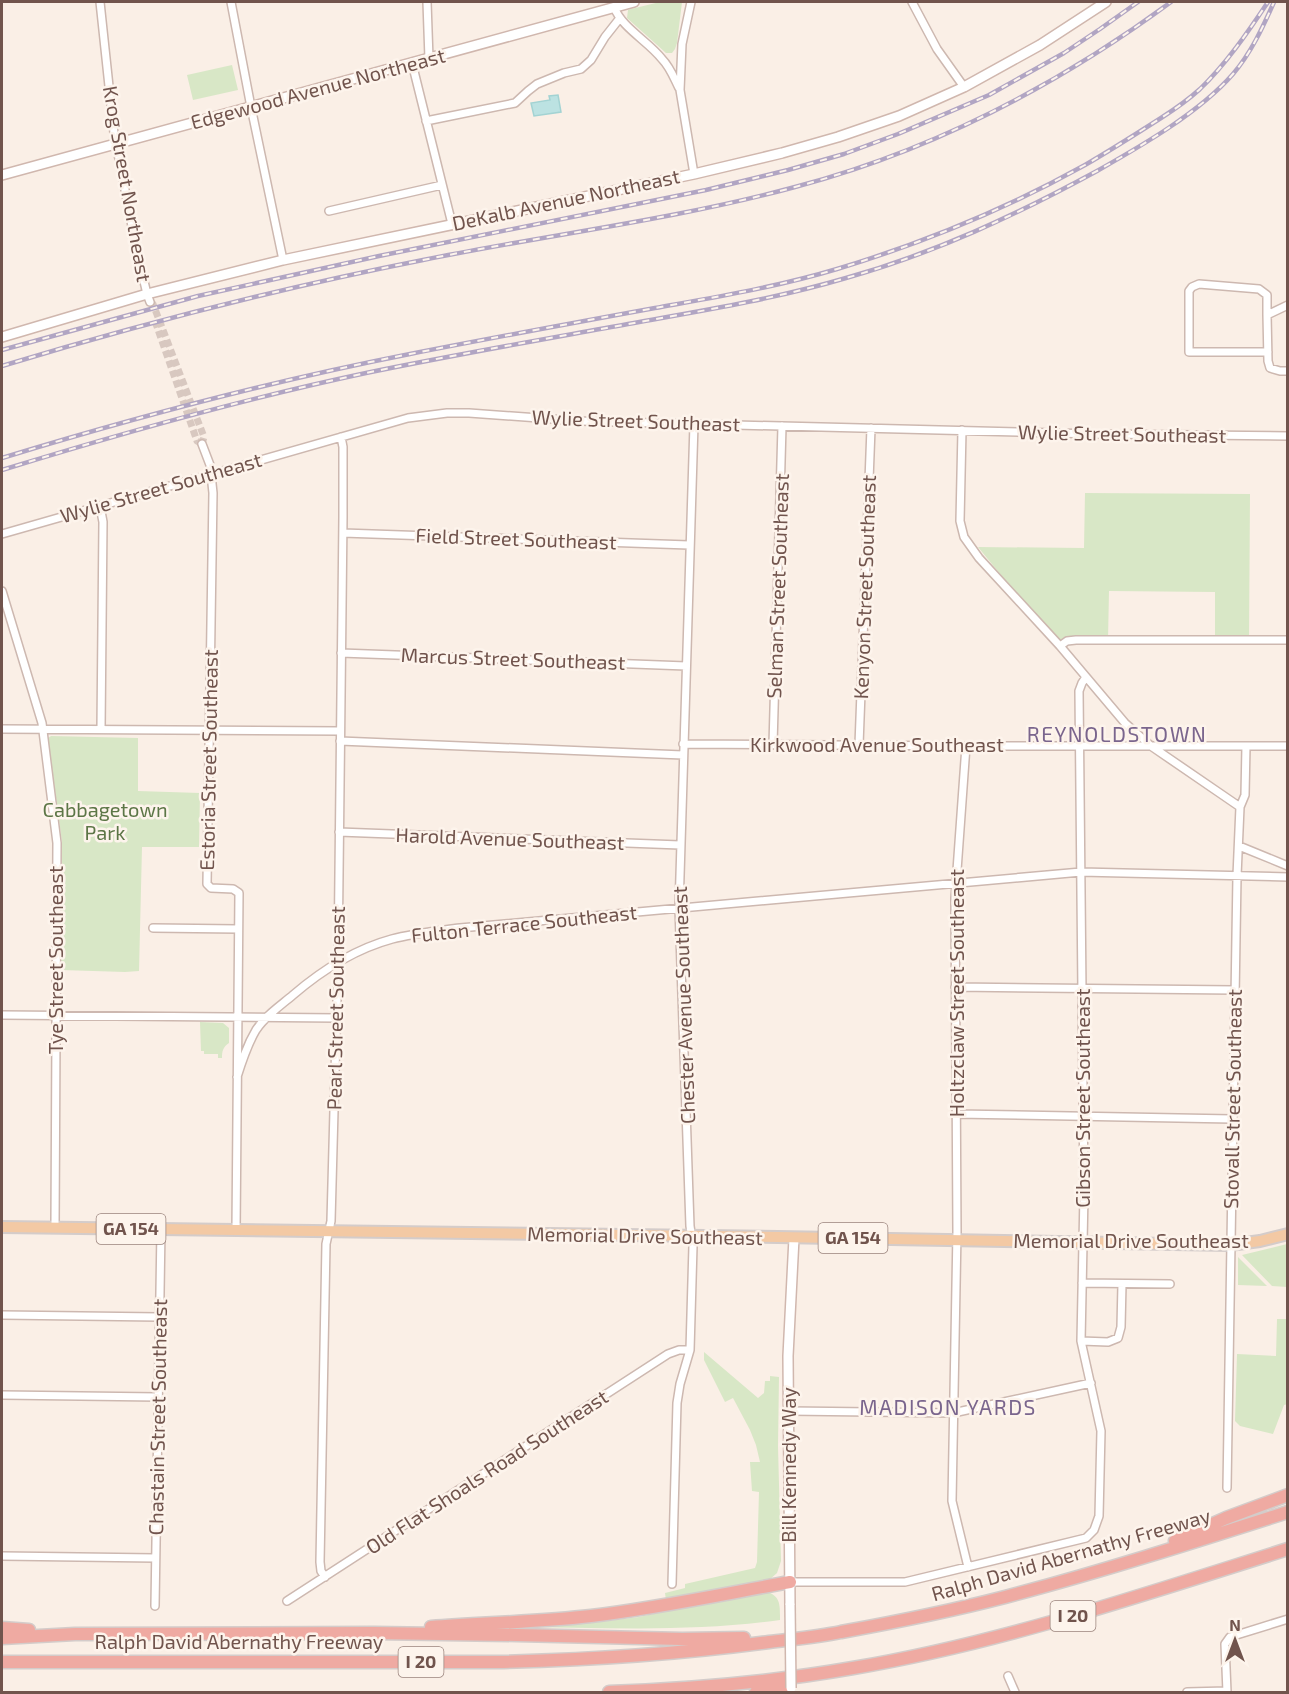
<svg xmlns="http://www.w3.org/2000/svg" width="1289" height="1694" font-family="'Exo 2',sans-serif">
<rect width="100%" height="100%" fill="#faefe6"/>
<path fill="#d8e7c6" d="M660,2h22l-5,41 -2,6 -3,4h-6l-39,-35 1,-8 3,-1z
M232,65l6,25 -45,10 -6,-25z
M1085,493l165,1 -1,147h-34v-49l-106,-1 -1,49 -55,-1 -75,-92 106,1z
M51,736l87,2v53l62,2 -1,54h-57l-3,124 -14,1 -64,-2 1,-128 -14,-104z
M200,1022l23,1 6,5v15c-6,4 -7,8 -7,15h-4v-4h-14v-3h-3z
M1287,1244v43l-15,-1 -30,-31z
M1238,1257l29,29 -29,-1z
M1277,1319h10l1,85 -4,1 -11,29 -33,-8 -5,-5 2,-67 39,2z
M704,1352l54,46 6,-5 1,-12h5v-5l9,1 -1,69 3,115 -4,12 -8,7 -103,20 -1,-7 20,-5v-4l70,-16 2,-6 2,-70 -7,-1 -2,-29h10l-4,-17 -6,-15 -17,-32 -8,4 -21,-42z
M762,1591c19,3 18,13 18,29 -90,13 -181,7 -272,7l3,-2 80,-2 48,-6z"/>
<path fill="#bce2e2" stroke="#a3d3d3" stroke-width="1.5" d="M558,95l3,17 -27,4 -3,-13 19,-3 -1,-4z"/>
<g fill="none" stroke-linecap="round" stroke-linejoin="round">
<path stroke="#d8c8c0" stroke-width="7" stroke-dasharray="7 3.5" stroke-linecap="butt" d="M150,302l3,2 51,133 -2,7
M155,321l42,120 5,3"/>
<g stroke="#cdb8b0" stroke-width="10">
<path id="street" d="M100,2l14,131 23,119 10,42 3,8
M231,2l20,105 32,153
M427,2l2,57
M691,2l-9,42 -2,46 14,84
M912,2l25,47 27,38
M614,7c8,21 34,34 48,52 8,8 12,19 17,29
M412,63l40,161
M426,121l89,-18 13,-12 9,-7 27,-11 17,-4 10,-9 14,-23 15,-19
M329,211l113,-26
M1288,305l-21,10 1,46 2,7 10,3h8
M1267,315v-20l-8,-6 -60,-5 -7,3 -3,4v61h79
M962,430l-2,91 4,16 15,21 81,88 65,77 26,23 89,61
M202,444l8,21 3,28 -6,391 4,4 22,1 6,4 -3,337
M100,506l3,16 -2,207
M343,533l346,12
M2,534l406,-116 39,-5h22l111,8 515,13 193,2
M2,591l40,132 15,120 -2,384
M1060,646l7,-5 9,-1h212
M341,653l345,13
M2,729l338,2
M340,741l343,14
M683,744l283,2h322
M773,745l9,-319
M859,745l12,-317
M966,746l-11,152 2,334 -5,269 16,66
M339,832l341,13
M1239,846l49,20
M153,928l85,1
M955,987l279,3
M2,1015l335,3
M237,1077c5,-16 10,-32 19,-47 9,-14 24,-24 37,-35 28,-24 62,-46 99,-56 22,-6 46,-8 68,-11l621,-56 207,5
M956,1114l276,5
M1082,1283l88,1
M2,1315l157,2
M1081,1341l27,1 10,-4 3,-11 1,-43
M2,1395l156,2
M789,1411l164,2 138,-30
M1227,1488l10,-612 3,-69 5,-12 1,-49
M2,1556l153,2
M325,1577l-4,-6 -1,-9 6,-318 5,-23 7,-258 5,-446v-70l-2,-10
M790,1582h115l181,-44 8,-8 5,-14 2,-85 -20,-90 3,-147 -5,-503 3,-8 4,-6
M672,1584l5,-181 3,-19 10,-34 3,-104 -3,-20 -11,-318 15,-484
M287,1601l381,-247 11,-4h11
M155,1606l6,-377
M1008,1676l7,16
M1187,1692l40,-1
M1227,1692l-2,-48 5,-7 58,-18"/>
</g>
<g stroke="#d0b7ae" stroke-width="12">
<path id="secondary" d="M2,175l632,-173
M2,337l145,-43 136,-34 411,-86 88,-21 56,-16 61,-21 65,-29 76,-42 66,-43
M790,1605l-2,-249 6,-118"/>
</g>
<g stroke="#d4ccca" stroke-width="14">
<path id="primary" d="M2,1227l776,10 452,8 30,-4 28,-7"/>
</g>
<g stroke="#d4ccca" stroke-width="15">
<path id="highway" d="M1175,1541l51,-23 62,-23
M431,1627c53,-4 107,-5 160,-11 67,-8 132,-22 199,-34
M2,1628l27,2
M2,1638l73,-4 299,-1 143,2 165,4 62,-1
M2,1662h495c91,-2 182,-8 272,-20 24,-3 48,-5 72,-10 55,-10 110,-21 164,-35 95,-25 189,-55 283,-85
M609,1692c82,-3 164,-10 244,-24 148,-25 292,-74 435,-119
M756,1692l31,-7"/>
</g>
<use href="#street" stroke="#fff" stroke-width="7"/>
<use href="#secondary" stroke="#fff" stroke-width="9"/>
<use href="#primary" stroke="#f3c9a4" stroke-width="10"/>
<use href="#highway" stroke="#efaaa2" stroke-width="12"/>
<g stroke="#b1a5c3" stroke-width="4.5">
<path id="rail" d="M2,350l196,-54 181,-40 327,-66 82,-20 56,-16 54,-20 91,-39 75,-42 36,-24 38,-27
M2,366c138,-42 279,-78 421,-106 123,-25 250,-40 372,-73 136,-36 263,-102 376,-185
M2,458c134,-41 270,-77 408,-104 81,-16 163,-31 245,-46 61,-11 122,-21 182,-39 86,-26 169,-60 248,-104 26,-15 51,-31 76,-47 14,-9 27,-18 39,-29 26,-25 48,-57 68,-87
M2,470c120,-37 241,-71 364,-97 87,-18 174,-33 262,-49 73,-13 147,-25 218,-46 89,-25 170,-63 251,-107 44,-25 102,-58 136,-97 18,-21 30,-47 41,-72"/>
</g>
<use href="#rail" stroke="#fdf4ec" stroke-width="2" stroke-dasharray="7" stroke-linecap="butt"/>
<g stroke="#d0b7ae" stroke-width="12" stroke-linecap="butt">
<path id="secondary-bridge" d="M790,1605l1,83"/>
</g>
<use href="#secondary-bridge" stroke="#fff" stroke-width="9"/>
</g>
<g text-anchor="middle" stroke-width="5" stroke-linejoin="round" paint-order="stroke">
<g fill="#fdf4ec" stroke="#9b847d" stroke-width="1.5">
<rect x="96.5" y="1214" width="69" height="30" rx="4.5"/>
<rect x="818.5" y="1223" width="69" height="30" rx="4.5"/>
<rect x="1050.5" y="1601" width="45" height="30" rx="4.5"/>
<rect x="398.5" y="1647" width="45" height="30" rx="4.5"/>
</g>
<g font-size="18" font-weight="bold" fill="#71544d">
<text x="131" y="1235">GA 154</text>
<text x="853" y="1244">GA 154</text>
<text x="1073" y="1622">I 20</text>
<text x="421" y="1668">I 20</text>
</g>
<g font-size="20" fill="#71544d" stroke="#fdf4ec">
<text transform="translate(318 89) rotate(-15)" y="7">Edgewood Avenue Northeast</text>
<text transform="translate(127 184) rotate(80)" y="7">Krog Street Northeast</text>
<text transform="translate(566 200) rotate(-12)" y="7">DeKalb Avenue Northeast</text>
<text transform="translate(636 421) rotate(2)" y="7">Wylie Street Southeast</text>
<text transform="translate(1122 434) rotate(1)" y="7">Wylie Street Southeast</text>
<text transform="translate(161 488) rotate(-16)" y="7">Wylie Street Southeast</text>
<text transform="translate(516 539) rotate(2)" y="7">Field Street Southeast</text>
<text transform="translate(778 586) rotate(-88)" y="7">Selman Street Southeast</text>
<text transform="translate(865 587) rotate(-88)" y="7">Kenyon Street Southeast</text>
<text transform="translate(513 659) rotate(2)" y="7">Marcus Street Southeast</text>
<text x="877" y="752">Kirkwood Avenue Southeast</text>
<text transform="translate(209 760) rotate(-89)" y="7">Estoria Street Southeast</text>
<text transform="translate(510 839) rotate(2)" y="7">Harold Avenue Southeast</text>
<text transform="translate(524 924) rotate(-6)" y="7">Fulton Terrace Southeast</text>
<text transform="translate(56 960) rotate(-90)" y="7">Tye Street Southeast</text>
<text transform="translate(957 993) rotate(-90)" y="7">Holtzclaw Street Southeast</text>
<text transform="translate(684 1005) rotate(-92)" y="7">Chester Avenue Southeast</text>
<text transform="translate(336 1008) rotate(-89)" y="7">Pearl Street Southeast</text>
<text transform="translate(1083 1098) rotate(-90)" y="7">Gibson Street Southeast</text>
<text transform="translate(1233 1099) rotate(-89)" y="7">Stovall Street Southeast</text>
<text transform="translate(645 1236) rotate(1)" y="7">Memorial Drive Southeast</text>
<text x="1131" y="1248">Memorial Drive Southeast</text>
<text transform="translate(158 1417) rotate(-89)" y="7">Chastain Street Southeast</text>
<text transform="translate(789 1465) rotate(-90)" y="7">Bill Kennedy Way</text>
<text transform="translate(487 1472) rotate(-33)" y="7">Old Flat Shoals Road Southeast</text>
<text transform="translate(1071 1555) rotate(-16)" y="7">Ralph David Abernathy Freeway</text>
<text x="239" y="1649">Ralph David Abernathy Freeway</text>
</g>
<g font-size="20" fill="#5c7646" stroke="#fdf4ec">
<text x="105" y="817">Cabbagetown<tspan x="105" dy="23">Park</tspan></text>
</g>
<g font-size="21" letter-spacing="1.5" fill="#7a658d" stroke="#fdf4ec">
<text x="1117" y="742">REYNOLDSTOWN</text>
<text x="948" y="1415">MADISON YARDS</text>
</g>
</g>
<rect width="1289" height="1694" fill="none" stroke="#71544d" stroke-width="6"/>
<g transform="translate(1235 1640)" stroke="#fdf4ec" stroke-width="4.5" paint-order="stroke">
<path d="M0-4.5L10 22L0 15L-10 22Z" fill="#71544d"/>
<text y="-9" font-size="16" font-weight="bold" text-anchor="middle" fill="#71544d">N</text>
</g>
</svg>
